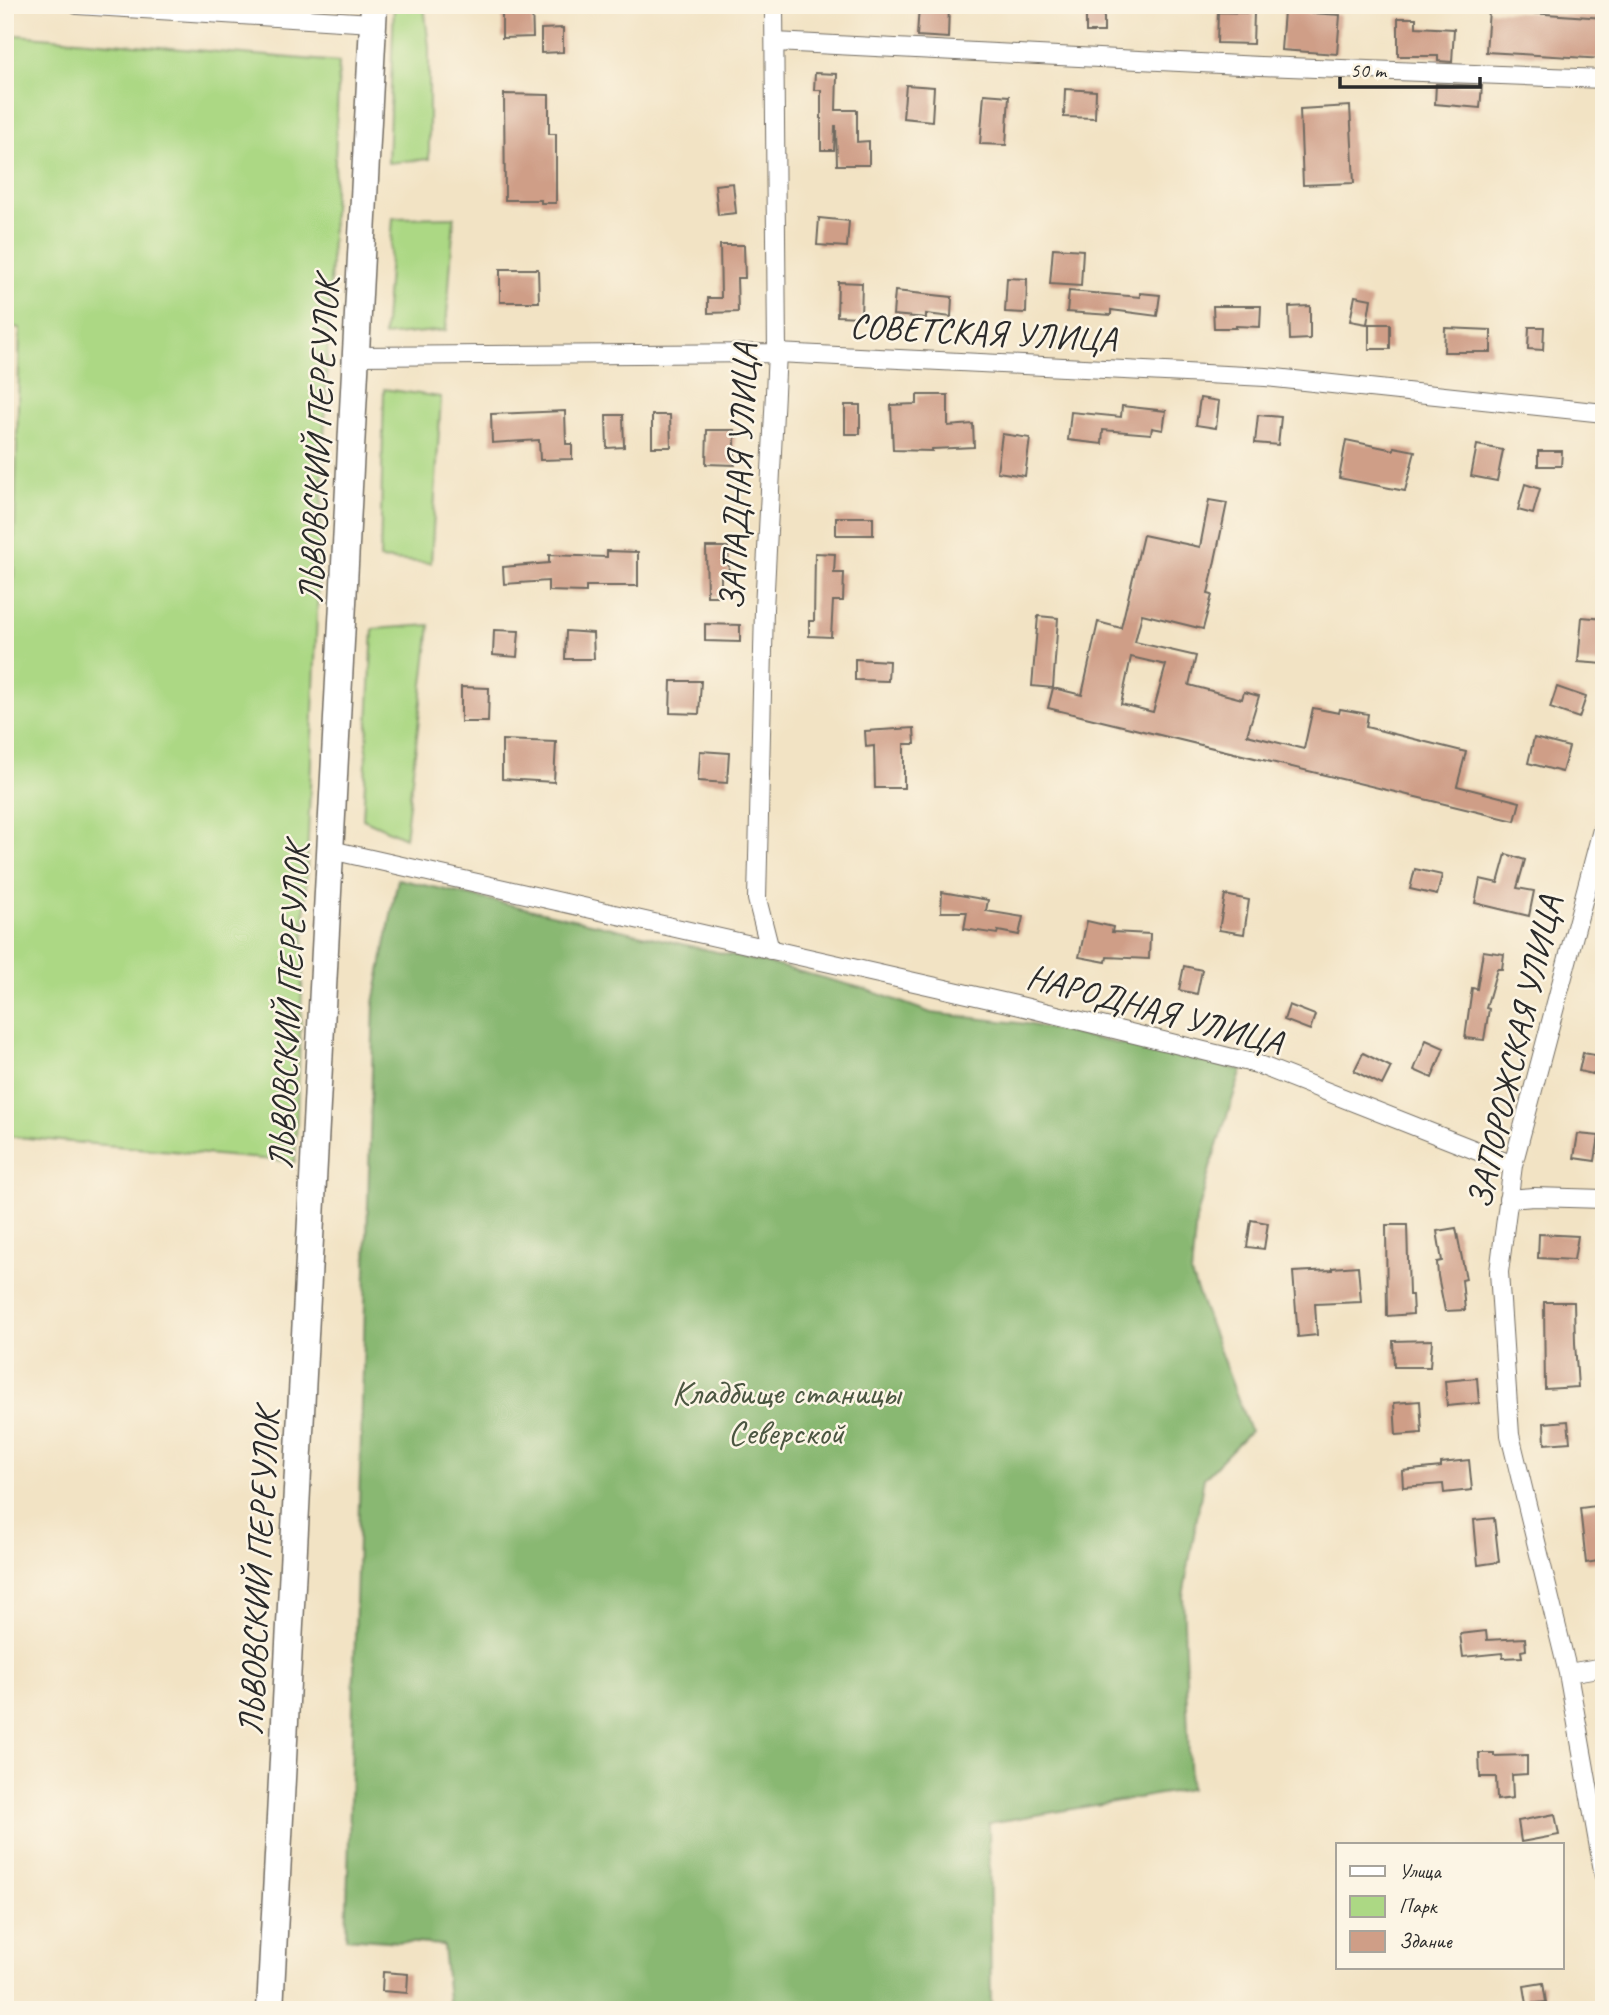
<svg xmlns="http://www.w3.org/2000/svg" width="1609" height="2015" font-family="Caveat,sans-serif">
<rect width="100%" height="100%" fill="#fcf5e5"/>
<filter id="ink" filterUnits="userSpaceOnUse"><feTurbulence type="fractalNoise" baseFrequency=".0143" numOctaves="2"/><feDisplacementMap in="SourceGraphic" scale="14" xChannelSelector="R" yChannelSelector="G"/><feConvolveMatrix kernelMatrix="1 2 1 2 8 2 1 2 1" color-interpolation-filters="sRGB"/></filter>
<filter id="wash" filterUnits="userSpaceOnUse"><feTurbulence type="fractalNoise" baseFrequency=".00686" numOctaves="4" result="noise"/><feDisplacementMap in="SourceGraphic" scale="28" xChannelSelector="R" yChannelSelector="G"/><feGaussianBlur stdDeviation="1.57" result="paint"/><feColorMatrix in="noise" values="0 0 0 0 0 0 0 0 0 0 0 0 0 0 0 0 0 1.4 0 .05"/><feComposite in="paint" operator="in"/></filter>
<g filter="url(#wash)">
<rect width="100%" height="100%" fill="#f2e3c4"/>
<path fill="#acd884" stroke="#6c8258" stroke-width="2" d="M394,5h30l5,42v112l-41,4z
M5,34l334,28 -44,1100 -290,-26v-463h6l9,-345 -15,-2z
M454,217l-8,113 -62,6 9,-118z
M384,389l57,8 -10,166 -51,-4z
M430,625l-25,213 -42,-19 10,-190z"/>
<path fill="#89b872" stroke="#5a724e" stroke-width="2" d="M398,879l380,87 87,23 66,24 96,11 215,46 -30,91 -16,59 -5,55 59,156 -46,47 -21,118 7,193 -201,34 2,187h-542l-6,-65 -97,-7 28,-935z"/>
<g id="blocks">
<path fill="#cf9e87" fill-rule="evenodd" d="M532,5l1,32 -31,1v-32z
M919,5h30l-1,33 -31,-2z
M1086,5h18v27h-18z
M1489,10l115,8v41l-118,-7z
M1284,11l56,4 -3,39 -56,-4z
M1218,12l36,1 -1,31 -36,-1z
M1398,18h18v9l38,2 -2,33 -14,-1v-5h-40z
M563,28v24l-22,1v-24z
M815,73l22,1 -1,36h21v32l12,-1v24h-32l-1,-39h-1l-1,24h-13v-60h-7z
M1436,84l46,2 -2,22 -45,-4z
M906,85l28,2 -2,34 -29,-3z
M1065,89l31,2 -1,27 -31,-1z
M504,94l45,1v39h7v69h-15v-3h-36z
M984,94l25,2 -3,49 -26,-1z
M1350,106l4,77 -51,2 -3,-76z
M733,183l3,30 -18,2 -3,-30z
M819,218l30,3 -2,26 -30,-2z
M720,245h24l1,33h-8l1,34 -30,1v-15h13z
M1053,248l30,2 -2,36 -31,-2z
M500,269h38l1,33h-39z
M1007,278l20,1 -1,34 -21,-1z
M838,282l24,1 -1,34 -24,-1z
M895,291l57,6 -1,20 -25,-3v4l-33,-3z
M1069,291l71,6v-4l20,2 -3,21 -46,-6v5l-44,-3z
M1355,296l16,3 -4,25 -17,-3z
M1213,306h48l-1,21 -24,-1v2h-22z
M1310,306v33l-20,1 -1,-33z
M1369,324h21v25h-21z
M1529,327h15l-1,23 -15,-1z
M1445,328l46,2v22h-47z
M917,395h31v31l25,-2 1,23 -42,2v2l-39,-1 -2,-45 26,-1z
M1200,398l19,3 -3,27 -20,-3z
M845,405h15v29h-15z
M1122,406l44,5 -3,19 -11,-2 -1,6 -48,-4 -1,14 -34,-4 3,-28 50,5z
M565,411l1,33h6v15l-32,1 -1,-20 -47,3 -1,-29z
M606,415h17l1,32 -17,1z
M652,415h18l1,32h-19z
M1258,415l23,2 -3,28 -23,-2z
M707,430h28v35l-29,-1z
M1002,434l28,4 -5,38 -28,-4z
M1346,440l48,10v-3l21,4 -10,40 -66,-13z
M1477,445l26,5 -6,31 -26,-5z
M1538,451h24l-1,15h-23z
M1525,484l15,5 -7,25 -15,-4z
M1209,500l18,3 -19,91 4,1 -9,34 -61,-15 -7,28 61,14 -7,29 53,14 2,-7 15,4 -12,39 57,14 9,-41 26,5 1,-4 28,5 -2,13 100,25 -9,34 63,16 -5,19 -467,-113 5,-20 29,7 16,-73 23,6 22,-93 57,12zM1131,657l35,8 -13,47 -32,-8z
M836,517h37v18h-37z
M706,547h22l1,27h-8v22h-14z
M607,551l31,1v34h-52v6l-38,-1v-10l-44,3 -1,-17 46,-4v-8l58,2z
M815,553l20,1 -1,19h10l-1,28h-10l-2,36 -22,-1v-15h5z
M1038,616l20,2 -5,70 -21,-2z
M1582,617l22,2v45l-26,-2z
M705,624l35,1v17l-35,-1z
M494,630l25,1 -2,26 -24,-2z
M566,631l27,2 1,26h-29z
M855,659l34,2 -1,20 -33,-1z
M671,681h30l-2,33 -29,-1z
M461,687l28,1 -1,34h-27z
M1557,687l29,10 -7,21 -29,-10z
M914,728l1,16h-11v44h-29l-1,-42 -8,1 -1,-16z
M1534,738l35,9 -7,25 -34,-9z
M502,740l54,2 -2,40 -52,-3z
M700,751l29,2 -2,30 -29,-2z
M1506,854l19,6 -8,28 17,3 -5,25 -54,-13 5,-24 18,4z
M1415,869l27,6 -5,20 -27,-6z
M942,892l46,8 -2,11 37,6 -4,18 -21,-4 -1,3 -33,-5 3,-17h-26z
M1225,895l24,5 -5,34 -25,-4z
M1087,921l26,6 -1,5 38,2 -1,25 -42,-2 -1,5 -27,-5z
M1483,951l21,3 -2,15h-5l-11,39 3,1 -5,31 -19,-2 7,-50 5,1z
M1184,966l18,4 -5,24 -18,-4z
M1289,1005l26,10 -5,15 -26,-10z
M1426,1040l18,8 -12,30 -18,-8z
M1363,1053l28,14 -9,18 -28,-14z
M1583,1053l18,3 -4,19 -18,-4z
M1578,1134l21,2 -4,25 -21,-3z
M1251,1220l17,3 -4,26 -17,-2z
M1386,1225h21l2,70h3l1,19 -26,2z
M1456,1228l10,51 -4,1 3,30 -20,1 -7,-35 -1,-14 5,-1 -5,-30z
M1539,1234l39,2 -4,24 -36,-2z
M1358,1266l3,36 -46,2 2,31 -19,2 -5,-65 39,-2v-2z
M1544,1302h30l1,41 3,44 -33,2z
M1432,1340l-2,27h-36l-1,-26z
M1477,1378l2,25 -32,3 -2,-25z
M1420,1401l2,32 -26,2 -2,-32z
M1568,1421l2,21 -25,2 -1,-21z
M1469,1460l3,30 -28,3 -1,-9 -40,3 -1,-16 39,-4v-4z
M1604,1505v55l-18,3 -6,-55z
M1494,1518l5,44 -21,3 -4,-45z
M1486,1631l1,9 38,-2 1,12 -5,1 1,6 -19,1 -1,-5 -39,4 -3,-23z
M1479,1753h15v3l33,-1v19l-15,1 1,23 -16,2 -1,-23h-16z
M1555,1814l4,21 -38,7 -3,-21z
M383,1972l25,2 -1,19 -25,-2z
M1543,1983l3,19 -19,2 -3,-18z"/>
</g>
</g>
<g filter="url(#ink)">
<use href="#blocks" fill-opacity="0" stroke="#716b61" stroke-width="2"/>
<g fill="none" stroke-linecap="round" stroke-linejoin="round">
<g stroke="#716b61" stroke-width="20">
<path id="minor" d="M77,5l296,18
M775,42l485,24 344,13
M357,356l420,-3 489,24 338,36
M1604,822l-91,343 -14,107 11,163 58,238 36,203
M331,850l685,155 241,59 256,101
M770,950l-13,-51 7,-290 13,-256 -3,-348
M1508,1199l26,-2 70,2
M1568,1673l36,-6"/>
</g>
<g stroke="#716b61" stroke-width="29">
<path id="secondary" d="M270,2010l104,-2005"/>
</g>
<use href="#minor" stroke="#fff" stroke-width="18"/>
<use href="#secondary" stroke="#fff" stroke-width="26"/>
</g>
</g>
<g text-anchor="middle" stroke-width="5" stroke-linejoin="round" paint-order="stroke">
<g font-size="35" fill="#2b2b2b" stroke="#fcf5e5">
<text transform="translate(983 332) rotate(3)" y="12">СОВЕТСКАЯ УЛИЦА</text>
<text transform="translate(318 440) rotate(-87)" y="12">ЛЬВОВСКИЙ ПЕРЕУЛОК</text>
<text transform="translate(738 477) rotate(-87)" y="12">ЗАПАДНАЯ УЛИЦА</text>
<text transform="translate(288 1006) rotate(-87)" y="12">ЛЬВОВСКИЙ ПЕРЕУЛОК</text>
<text transform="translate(1155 1009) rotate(15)" y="12">НАРОДНАЯ УЛИЦА</text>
<text transform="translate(1514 1052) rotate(-77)" y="12">ЗАПОРОЖСКАЯ УЛИЦА</text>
<text transform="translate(258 1572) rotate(-87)" y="12">ЛЬВОВСКИЙ ПЕРЕУЛОК</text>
</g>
<g font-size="35" fill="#4b5641" stroke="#fcf5e5">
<text x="786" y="1404">Кладбище станицы<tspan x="786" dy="40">Северской</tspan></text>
</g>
</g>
<rect width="1609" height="2015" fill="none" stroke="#fcf5e5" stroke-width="28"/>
<rect x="1336" y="1843" width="228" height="126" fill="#fcf5e5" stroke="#a8a49b" stroke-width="2"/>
<rect x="1350" y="1866" width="35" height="10" fill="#ffffff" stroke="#a8a49b" stroke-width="2"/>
<text x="1399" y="1878" font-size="21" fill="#2b2b2b">Улица</text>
<rect x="1350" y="1896" width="35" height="21" fill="#acd884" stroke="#a8a49b" stroke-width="2"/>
<text x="1399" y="1913" font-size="21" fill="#2b2b2b">Парк</text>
<rect x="1350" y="1931" width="35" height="21" fill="#cf9e87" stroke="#a8a49b" stroke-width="2"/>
<text x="1399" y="1948" font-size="21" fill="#2b2b2b">Здание</text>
<path d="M1340 77v10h140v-10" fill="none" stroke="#2b2b2b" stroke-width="3.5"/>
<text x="1350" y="77" font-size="21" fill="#2b2b2b" stroke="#fcf5e5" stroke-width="5" paint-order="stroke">50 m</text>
</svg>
